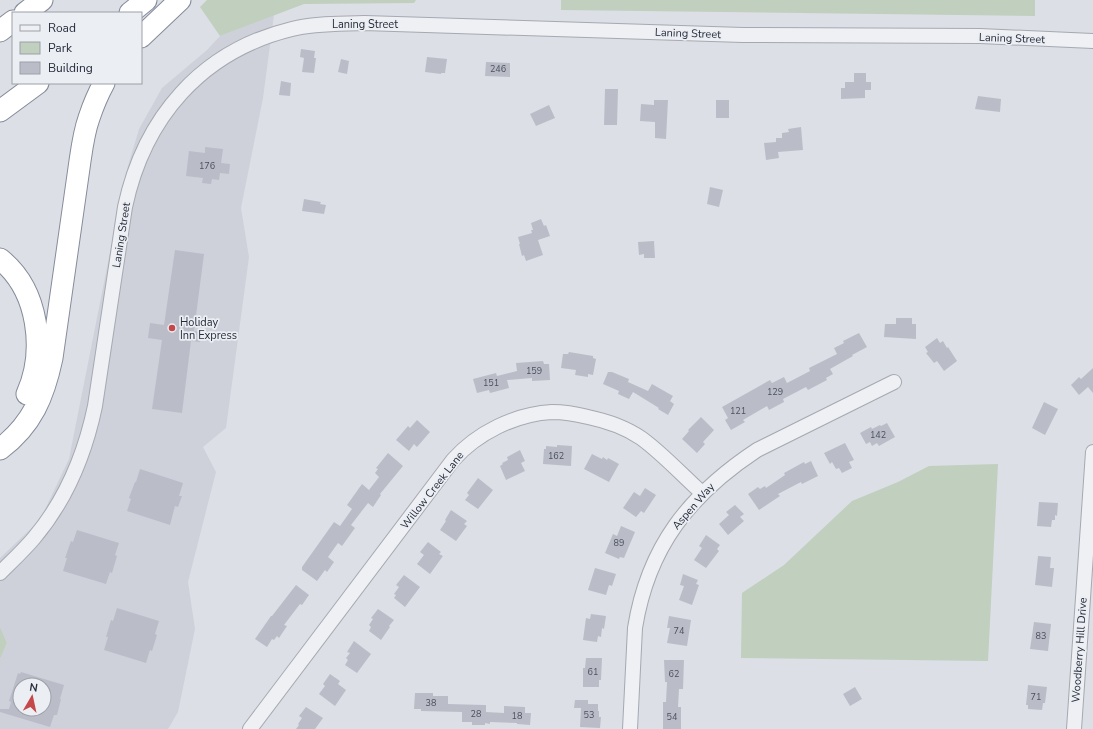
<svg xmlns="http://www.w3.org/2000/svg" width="1093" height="729" font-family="'Nunito Sans',sans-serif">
<rect width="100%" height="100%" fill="#dcdfe5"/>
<path fill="#ced1da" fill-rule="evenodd" d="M274,15l-11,83 -22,110 8,49 -23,171 -23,19 13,25 -28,110 7,47 -17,83 -10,17h-168v-70l7,-16 -7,-16v-69l40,-38 29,-61 48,-242 11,-51 11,-37 23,-41 45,-38 13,-14zM20,685h24v24h-24z"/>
<path fill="#c0cfbe" d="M207,0h209l-2,3 -110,1 -84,32 -20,-29z
M561,0h474v16l-474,-6z
M998,464l-10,197 -247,-3 1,-65 42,-28 68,-64 46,-19 31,-16z
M0,627l7,16 -7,16z"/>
<path fill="#babdc8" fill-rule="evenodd" d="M301,49l14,2 -1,7h2l-2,15 -12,-1 2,-14 -4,-1z
M427,57l20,2 -2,14h-4v1l-16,-2z
M341,59l8,2 -2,13 -9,-2z
M486,62l24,1v14l-25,-1z
M854,73h12v9h5v8h-6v8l-24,1v-11h4v-6h9z
M281,81l10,2 -1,13 -11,-1z
M605,89h13l-1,36h-13z
M978,96l23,3 -1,13 -25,-3z
M654,100h14l-2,39 -11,-1v-16l-15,-1 1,-17 13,1z
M716,100h13v18h-13z
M549,105l6,13 -19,8 -6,-12z
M801,127l2,23 -25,2 1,6 -13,2 -2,-17 12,-1v-4h6v-5l7,-1 -1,-3z
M205,147l18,2 -2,14 9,1 -1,10 -9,-1 -1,7 -7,-1 -1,5 -9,-1 1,-5 -17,-2 3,-25 16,2z
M710,187l13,3 -4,17 -12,-3z
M304,199l17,3 -1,2 6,1 -2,9 -22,-3z
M541,219l3,7 2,-1 4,11 -12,4 5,15 -17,6 -2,-6 -2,1 -3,-12h1l-2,-7 14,-4 -1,-3h2l-2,-7z
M654,241l1,17h-11v-4l-5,1 -1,-13z
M175,250l29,4 -10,77 7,1 -1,10 -9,-1 -9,72 -30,-4 10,-69 -14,-2 2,-15 14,2z
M896,318h16v6h4v15l-32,-2 1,-13h11z
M859,333l8,14 -15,8 1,1 -23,13 3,5 -7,4 1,2 -19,10 -2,-3 -23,12 1,3 -15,8 -2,-4 -24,14 2,2 -14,8 -6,-10 3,-2 -6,-11 48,-27 2,3 12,-6 3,6 23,-12 -1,-3 28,-14 -3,-6 10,-5 -1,-2z
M937,338l3,5 3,-2 4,7 1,-1 9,14 -13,10 -7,-10 -3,2 -8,-10 2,-1 -3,-5z
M569,352l24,4v2l3,1 -3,16 -5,-1v3l-13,-2 1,-5 -15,-2 2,-14h5z
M543,361l1,3h5l1,16 -18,1v-3l-25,2 2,8 -19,5 -1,-3 -12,3 -4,-14 23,-6 1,3 20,-5 -1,-8z
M1093,368v25l-5,-6 -9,8 -8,-10 8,-8 2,2z
M608,372h4l17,7 -1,3 20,9 4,-7 21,12 -3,5 4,3 -6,11 -10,-6 1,-1 -26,-16 -4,7 -11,-5 1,-3 -16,-7z
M1044,402l14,7 -13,26 -13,-7z
M701,417l13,13 -11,12 2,2 -8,9 -15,-14 7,-8 -1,-1z
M417,420l13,12 -13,15 -3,-3 -5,7 -13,-11 12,-14 2,2z
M887,423l8,14 -16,9 -2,-3 -5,3 -2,-4 -4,2 -6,-11 11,-6 1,2 8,-4 1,1z
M845,443l9,17 -5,2 3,6 -10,5 -3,-5 -3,1 -4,-7 -2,2 -6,-11z
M557,445l15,1 -1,20 -28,-2 1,-15h2v-3l11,1z
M520,450l5,11 -4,2 4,8 -19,9 -6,-14 3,-2 -1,-1 6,-3 -1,-3z
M388,453l15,13 -23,28 1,1 -8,12 -5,-4 -17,22 4,3 -13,18 -4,-3 -10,14 6,5 -7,10 -2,-2 -8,11 -15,-11v-3l32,-45 6,4 12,-17 -5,-4 15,-21 7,6 10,-13 -4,-4 3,-4 -2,-1z
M592,454l10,5 1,-2 4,3 1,-2 11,6 -10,18 -25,-13z
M811,461l7,15 -16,8 -1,-2 -23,12 2,2 -21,14 -11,-16 10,-7 2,2 5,-3 1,2 19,-13 -1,-2 20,-11 1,2z
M140,469l43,14 -4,13h3l-4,11 -3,-1 -5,19 -43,-14 4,-12 -2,-1 6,-16h1z
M478,478l15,12 -15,19 -13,-9 4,-5 -2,-2z
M645,488l11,7 -12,18 -3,-2 -5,6 -13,-9 11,-16 6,4z
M1039,502l19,1 -1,13 -2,-1v5h-3l-1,7 -14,-1z
M735,505l9,9 -4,3 4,4 -16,14 -9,-11 10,-9 -3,-3z
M451,510l16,11 -3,3 3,2 -11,15 -16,-11 6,-9 -1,-1z
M621,526l14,6 -11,26 -4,-1 -1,2 -14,-6 8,-19 4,2z
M77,530l42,13 -4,12 2,1 -5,17 -2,-1 -4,12 -43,-13 4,-13h-2l6,-17 2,1z
M706,535l14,10 -3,4 2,2 -13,17 -12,-8 8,-12 -3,-2z
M428,542l13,10 -2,2 4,2 -13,18 -13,-10 7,-9 -4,-3z
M1038,556l13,1 -1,11h4l-2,19 -17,-2z
M595,568l21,6 -4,12 -3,-1 -3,10 -18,-5z
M683,574l15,6 -2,4 3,1 -7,20 -13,-5 5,-14 -4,-1z
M404,575l16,12 -15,20 -11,-9 2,-3 -2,-1 5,-7 -3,-2z
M296,585l13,10 -7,10 -2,-1 -16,21 3,1 -8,12 -2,-2 -3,4 -2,-1 -5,8 -12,-8 16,-23h1z
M117,608l42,13 -4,13 2,1 -5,16 -2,-1 -4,13 -42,-13 4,-13h-2l5,-17 2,1z
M378,609l16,11 -5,6 1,1 -9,13 -12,-9 2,-4 -2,-2 4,-6 -2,-1z
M591,614l15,2 -2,13 -2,-1 -1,9 -3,-1 -1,6 -14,-2 3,-22 4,1z
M669,616l22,4 -4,26 -20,-3 3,-15h-3z
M1034,622l17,2 -3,27 -18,-2z
M354,641l17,13 -14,19 -12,-8 3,-5 -2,-2 4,-5 -3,-1z
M586,658h16l-1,22h-2v7h-16v-19h2z
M664,660h20l-1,29h-4l-1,18h3v22h-18v-27h3l1,-20h-2z
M21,672l43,13 -4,14h1l-4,16h-3l-4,12 -50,-15v-3h9l2,-7 -2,-1 9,-28 2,1zM20,685h24v24h-24z
M330,674l10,7 -2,3 8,6 -11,16 -16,-12 6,-8 -2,-2z
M1028,685l19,2 -2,16h-2l-1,7 -14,-1v-4h-2z
M855,687l7,12 -12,7 -7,-12z
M415,693h18v3h15v8l36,1h2v7l18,1v-7l21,1v6h6l-1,12 -13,-1v-1l-27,-1v2l-5,-1v2h-13v-3h-10v-10l-41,-1v-2h-7z
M575,700h13v4h10v7h1v6h2l-1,11 -20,-1 1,-19h-7z
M306,707l17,11 -8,11h-19l3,-4 -1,-1 4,-6 -3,-2z"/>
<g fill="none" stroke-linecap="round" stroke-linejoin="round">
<g stroke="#a6a9b2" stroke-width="16">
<path id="minor" d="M0,573c12,-12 24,-23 34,-35 32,-38 51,-84 61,-132l30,-199c19,-89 76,-156 167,-178 23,-6 48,-5 72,-6l379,12 237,1 113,5
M250,729l203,-269c24,-27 62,-46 99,-48 11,0 24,2 36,5 19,4 37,10 53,21 21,15 42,38 61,55
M630,729l5,-101c13,-81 54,-133 122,-178l137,-68
M1074,729l19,-277"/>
</g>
<g stroke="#858b9b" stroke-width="23">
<path id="highway" d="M25,13l17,-13
M130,13l16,-13
M0,31l13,-10
M141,37l39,-37
M0,111l38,-28
M0,259c39,31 46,92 27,135
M0,449c32,-24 44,-53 52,-91l28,-197c2,-14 4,-29 9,-43 4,-12 9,-24 15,-35"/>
</g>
<use href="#minor" stroke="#eef0f4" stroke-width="14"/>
<use href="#highway" stroke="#fff" stroke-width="21"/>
</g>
<circle fill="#c5474a" stroke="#ebeef3" stroke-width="1.5" cx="172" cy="328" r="4"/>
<g text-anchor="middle" stroke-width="3.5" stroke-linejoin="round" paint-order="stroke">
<g font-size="9" fill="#4c505e">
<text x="498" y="72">246</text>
<text x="207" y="169">176</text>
<text x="534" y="374">159</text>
<text x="491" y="386">151</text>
<text x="775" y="395">129</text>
<text x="738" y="414">121</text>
<text x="878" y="438">142</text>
<text x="556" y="459">162</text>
<text x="619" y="546">89</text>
<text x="679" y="634">74</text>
<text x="1041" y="639">83</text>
<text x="593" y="675">61</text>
<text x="674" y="677">62</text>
<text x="1036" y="700">71</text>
<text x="431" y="706">38</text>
<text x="476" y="717">28</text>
<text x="589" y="718">53</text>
<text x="517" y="719">18</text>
<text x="672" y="720">54</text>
</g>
<g font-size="11" fill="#272c3b" stroke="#ebeef3">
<text x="365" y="28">Laning Street</text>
<text transform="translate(688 33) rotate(2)" y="4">Laning Street</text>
<text transform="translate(1012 38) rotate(2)" y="4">Laning Street</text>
<text transform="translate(121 235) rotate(-81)" y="4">Laning Street</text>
<text transform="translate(432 490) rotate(-52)" y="4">Willow Creek Lane</text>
<text transform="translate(693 506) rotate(-49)" y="4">Aspen Way</text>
<text transform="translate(1079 650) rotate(-86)" y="4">Woodberry Hill Drive</text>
</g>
<g font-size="11" fill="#272c3b" stroke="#ebeef3" text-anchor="start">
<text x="180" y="326">Holiday<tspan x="180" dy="13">Inn Express</tspan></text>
</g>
</g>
<rect x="12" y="12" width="130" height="72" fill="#ebeef3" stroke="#9da0a9"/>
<rect x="20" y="25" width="20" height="6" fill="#eef0f4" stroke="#9da0a9"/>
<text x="48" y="32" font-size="12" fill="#272c3b">Road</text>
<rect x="20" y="42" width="20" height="12" fill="#c0cfbe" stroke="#9da0a9"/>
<text x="48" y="52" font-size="12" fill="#272c3b">Park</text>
<rect x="20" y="62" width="20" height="12" fill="#babdc8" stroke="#9da0a9"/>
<text x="48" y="72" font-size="12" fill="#272c3b">Building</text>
<g transform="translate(32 697) rotate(9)"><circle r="19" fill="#ebeef3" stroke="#9da0a9"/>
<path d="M0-3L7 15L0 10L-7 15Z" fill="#c5474a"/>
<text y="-6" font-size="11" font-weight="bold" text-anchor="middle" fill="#272c3b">N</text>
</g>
</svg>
